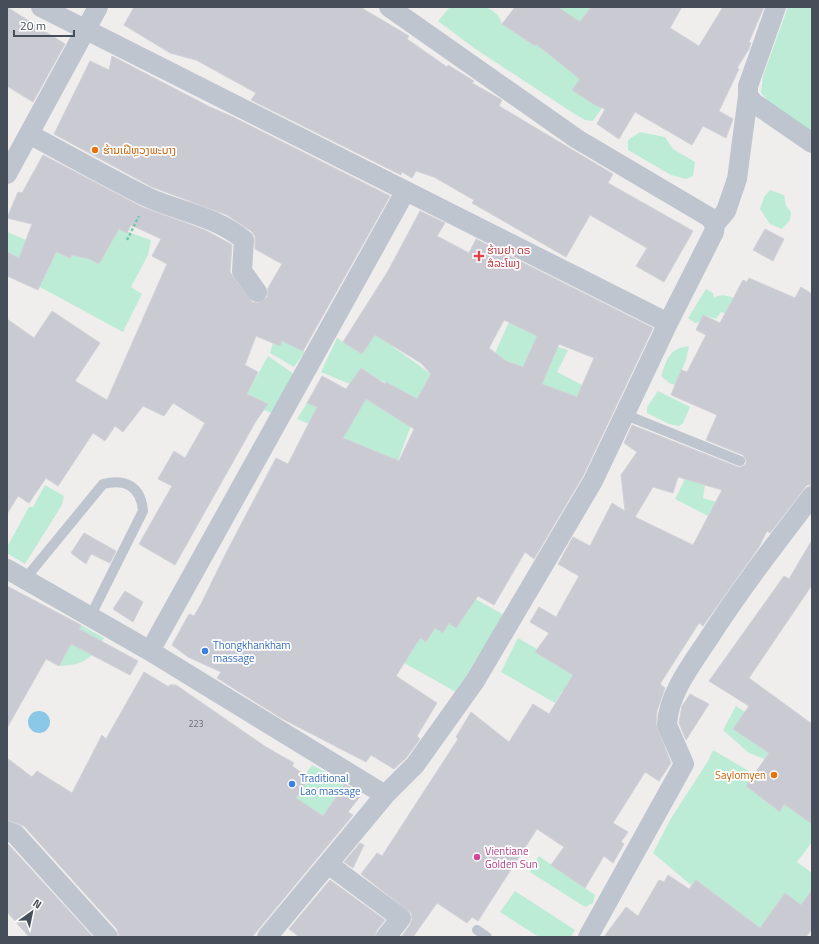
<svg xmlns="http://www.w3.org/2000/svg" width="819" height="944" font-family="'Titillium Web','Noto Sans Lao',sans-serif">
<rect width="100%" height="100%" fill="#f0eded"/>
<path fill="#bcecd6" d="M450,7c19,0 46,-6 52,17l33,22 27,-37 -4,-2h30l2,1 -36,50 12,10 9,-11 23,-5 -25,38 29,18 -9,13 -8,-1 -12,-7 -99,-65 -36,-27z
M788,7h24v126l-40,-28 -11,-12 2,-17z
M640,132l25,5 8,12 22,13 -2,14 -7,3 -15,-4 -43,-25v-10z
M770,190l14,5 2,11 5,6 -1,8 -8,9 -12,-5 -10,-15 4,-12z
M119,229l32,11 -3,15 -17,32 11,7 -19,38 -83,-45 7,-16 -40,-19v-20l63,26 2,-3 18,4 9,5z
M706,289l7,4 1,5c7,-4 12,-3 19,0l-5,10 -1,6 -6,-2 -5,7 -13,-4 -3,7 -5,1 -7,-5z
M509,322l28,14 -14,31 21,10 14,-30 10,3 -11,22 25,13 -5,12 -57,-18 3,-12 -17,-6 -11,-8z
M375,334l56,40 -14,25 -39,-20 -17,-11 -11,16 -29,-12 16,-34 25,16z
M282,341l23,11 -11,15 -24,-14 3,-10z
M689,346l-3,14 -11,25 -6,-2 -8,-7c7,-18 7,-27 28,-30z
M268,356l26,18 -23,39 -7,-3 4,-6 -21,-10z
M658,391l32,16 -7,16 -4,3 -10,-2 -22,-11v-6z
M366,399l36,22 17,-18 -21,58 -101,-42 10,-16 26,11z
M685,479l20,6 -2,13 13,4 -8,14 -33,-17z
M45,485l19,11 -2,9 -37,59 -18,-11v-6l22,-40h4z
M456,588l48,27 -48,77 -52,-29 7,-31 24,-4 8,5 6,-10 7,4z
M81,625l23,13c-12,21 -20,27 -45,28z
M518,638l19,11 -2,3 75,45 -48,-6 -7,12 -54,-31z
M736,706l9,6 -11,17 39,18 -8,12 -16,-6 -26,-23z
M713,750l41,24 -8,12 34,26 25,-41 7,-3v74l-15,20 15,11v17l-11,15 -41,23 -64,-48 -4,6 -39,-33 17,-33 38,-59z
M312,765l34,18 -23,33 -18,-12 -9,13 -9,-5 22,-34 -4,-3z
M539,856l56,39 -2,8 -8,4 -55,-35z
M515,891l60,39 -4,7h-32l-39,-25z"/>
<path fill="#8bc7e7" d="M28 722a11 11 0 1 1 22 0a11 11 0 1 1-22 0Z"/>
<path fill="#cacbd2" stroke="#d1d2d8" fill-rule="evenodd" d="M7,7l58,37 -32,58 -26,-16z
M134,7h226l49,29 -2,3 40,28 1,-2 26,16 -2,2 30,17 -3,6 114,68 -5,9 85,48 -29,51 -28,-16 11,-18 -57,-33 -24,42 -94,-54 2,-3 -40,-23 -18,-6 -4,7 -10,-6 -1,3 -150,-75 5,-7 -60,-33 -26,-7 -46,-28z
M515,7h43l22,15 11,-15h91l-12,21 29,18 24,-39h41l-15,35 2,1 -2,6 -12,19 2,1 -20,42 14,8 -7,19 -23,-12 -11,19 -57,-33 -16,27 -22,-15 8,-15 -10,-4 -23,-15 8,-11 -44,-35 -1,2 -33,-22z
M112,56l98,51 21,9 159,80 -87,155 -21,-10 -2,5 -24,-10 -11,29 13,7 -11,22 21,10 -12,17 -81,144 -36,-21 33,-58 -14,-7 16,-28 11,7 20,-35 -32,-20 -9,13 -21,-10 -20,26 -8,-6 -10,15 -12,-8 -35,53 -12,-8 -17,25 -11,-7 -11,18v-195l27,19 18,-27 48,32 -25,38 32,19 60,-136 -15,-8 9,-17 -30,-14 -4,8 -8,-4 -20,35 -9,-5 -18,-4 -2,3 -14,-6 -18,38 -31,-14v-24l12,6 13,-34 -25,-6 11,-26 4,1 21,-38 99,52 63,23 22,12 5,3 -2,27 22,30 6,1 9,-6 1,-9 14,-24 -27,-15v-13l-4,-5 -24,-16 -75,-28 -98,-53 36,-73 19,9z
M420,211l25,12 -8,13 32,17 7,-14 177,89 -70,148 -49,83 -9,-7 -31,53 -16,-9 -22,32 -7,-5 -6,10 -8,-5 -9,14 -6,-4 -24,38 41,27 -20,33 3,3 -14,19 -12,11 -23,-14 -5,7 -85,-44 -64,-40 4,-6 -33,-15 -16,-12 17,-31 5,2 8,-14 25,-51 49,-93 12,6 29,-57 -10,-4 15,-27 24,13 15,-21 24,16 1,-2 31,17 14,-25 -10,-11 -46,-28 -13,19 -19,-12 45,-71zM504,320l33,16 -14,31 -17,-6 -17,-13zM559,344l35,14 -17,39 -35,-13zM366,399l48,30 -15,32 -56,-23z
M765,229l19,10 -11,22 -20,-11z
M749,278l46,20 6,-11 11,7v191h-5l-37,48 -3,-2 -8,16 -56,79 -4,-3 -39,61 5,4 -8,23 -1,13 15,39 -12,18 -14,-9 -32,51 15,9 -7,10 3,2 -11,19 -9,-7 -19,32 -34,-23 13,-18 -27,-18 -59,92 -6,-4 -5,6 -30,-20 -24,34h-12l9,-12 2,-6 -1,-6 -50,-39 16,-21 5,3 76,-117 -2,-2 15,-25 38,30 24,-38 16,10 24,-39 -38,-23 14,-19 -19,-11 9,-15 17,10 23,-41 -21,-12 15,-27 17,9 22,-43 13,8 -4,-36 16,-23 -13,-9 8,-18 106,42h3l5,-3v-4l-3,-5 -37,-15 11,-25 -46,-20 10,-25 6,2 19,-37 -10,-5 7,-15 17,8 23,-43 4,2zM678,477l44,13 -29,55 -58,-28 18,-30 20,6z
M84,533l32,18 -6,12 -19,-9 -5,10 -15,-11z
M812,540v45l-63,93 63,46v100l-28,-20 -4,8 -34,-26 23,-33 -36,-24 16,-23 -40,-25 75,-105 5,3z
M7,586l74,39 -2,4 59,32 -8,14 -59,-31 -12,22 -13,-7 -39,69z
M125,591l18,11 -10,20 -20,-13z
M144,672l25,15v-2h7l90,62 28,16 -2,3 17,12 -13,20 27,18 22,-32 17,10 -14,18 5,3 -101,122h-133l-2,-8 -93,-103 -17,-6v-62l25,19 5,-6 35,22 30,-58 4,4z
M690,694l19,10 -23,36 -7,-17 3,-17z
M7,843l1,1 85,93h-64l-22,-25z
M360,843l4,2 -11,23 -9,-6z
M668,875l21,14 7,-9 64,48 25,-35 16,12 11,-15v39l-6,8h-202l22,-30 12,9 21,-36 5,2z
M330,880l55,40 -8,10 -2,7h-76l-10,-8z"/>
<g fill="none" stroke-linecap="round" stroke-linejoin="round">
<path stroke="#76c8ac" stroke-width="2.5" stroke-dasharray="3 2" stroke-linecap="butt" d="M127,240l12,-24"/>
<path stroke="#bec5cf" stroke-width="10" d="M626,415l114,46
M25,579l78,-95c23,-6 38,3 40,27l-53,106
M477,930l10,7"/>
<path stroke="#bec5cf" stroke-width="20" d="M41,7l627,316
M389,7l188,132 132,78 6,7
M748,96l6,7 58,40
M29,134c39,21 78,43 118,63 33,15 69,19 97,43l-2,31 15,21
M7,174l91,-167
M7,569l143,82 235,144
M150,651l255,-459
M7,831l8,3 93,103
M328,864l73,54 -15,19
M267,937l118,-142 30,-30 60,-84 118,-200 75,-158 46,-91 1,-8 11,-13 11,-32 11,-83v-10l28,-79
M588,937l96,-173 -17,-39c1,-30 24,-60 40,-84 32,-50 69,-98 105,-145"/>
</g>
<g fill="#e8710a" stroke="#fff" stroke-width="1.5">
<circle cx="95" cy="150" r="4"/>
<circle cx="774" cy="775" r="4"/>
</g>
<path fill="#e0444e" stroke="#fff" stroke-width="1.5" d="M477 250h4v4h4v4h-4v4h-4v-4h-4v-4h4z"/>
<g fill="#3f7fe0" stroke="#fff" stroke-width="1.5">
<circle cx="205" cy="651" r="4"/>
<circle cx="292" cy="784" r="4"/>
</g>
<circle fill="#d1479c" stroke="#fff" stroke-width="1.5" cx="477" cy="857" r="4"/>
<g text-anchor="middle" stroke-width="3.5" stroke-linejoin="round" paint-order="stroke">
<g font-size="9" fill="#676d77">
<text x="196" y="727">223</text>
</g>
<g font-size="11" fill="#c56008" stroke="#fff" text-anchor="start">
<text x="103" y="154">ຮ້ານເຝີຫຼວງພະບາງ</text>
<text x="766" y="779" text-anchor="end">Saylomyen</text>
</g>
<g font-size="11" fill="#be3a42" stroke="#fff" text-anchor="start">
<text x="487" y="254">ຮ້ານຢາ ດຣ<tspan x="487" dy="13">ສໍລະໂພງ</tspan></text>
</g>
<g font-size="11" fill="#366cbe" stroke="#fff" text-anchor="start">
<text x="213" y="649">Thongkhankham<tspan x="213" dy="13">massage</tspan></text>
<text x="300" y="782">Traditional<tspan x="300" dy="13">Lao massage</tspan></text>
</g>
<g font-size="11" fill="#b23c85" stroke="#fff" text-anchor="start">
<text x="485" y="855">Vientiane<tspan x="485" dy="13">Golden Sun</tspan></text>
</g>
</g>
<rect width="819" height="944" fill="none" stroke="#464e59" stroke-width="16"/>
<g transform="translate(32 912) rotate(33)" stroke="#ffffff" stroke-width="3" paint-order="stroke">
<path d="M0-3L7 15L0 10L-7 15Z" fill="#464e59"/>
<text y="-6" font-size="11" font-weight="bold" text-anchor="middle" fill="#464e59">N</text>
</g>
<path d="M14 30v6h60v-6" fill="none" stroke="#464e59" stroke-width="2"/>
<text x="20" y="30" font-size="12" fill="#464e59" stroke="#ffffff" stroke-width="3" paint-order="stroke">20 m</text>
</svg>
